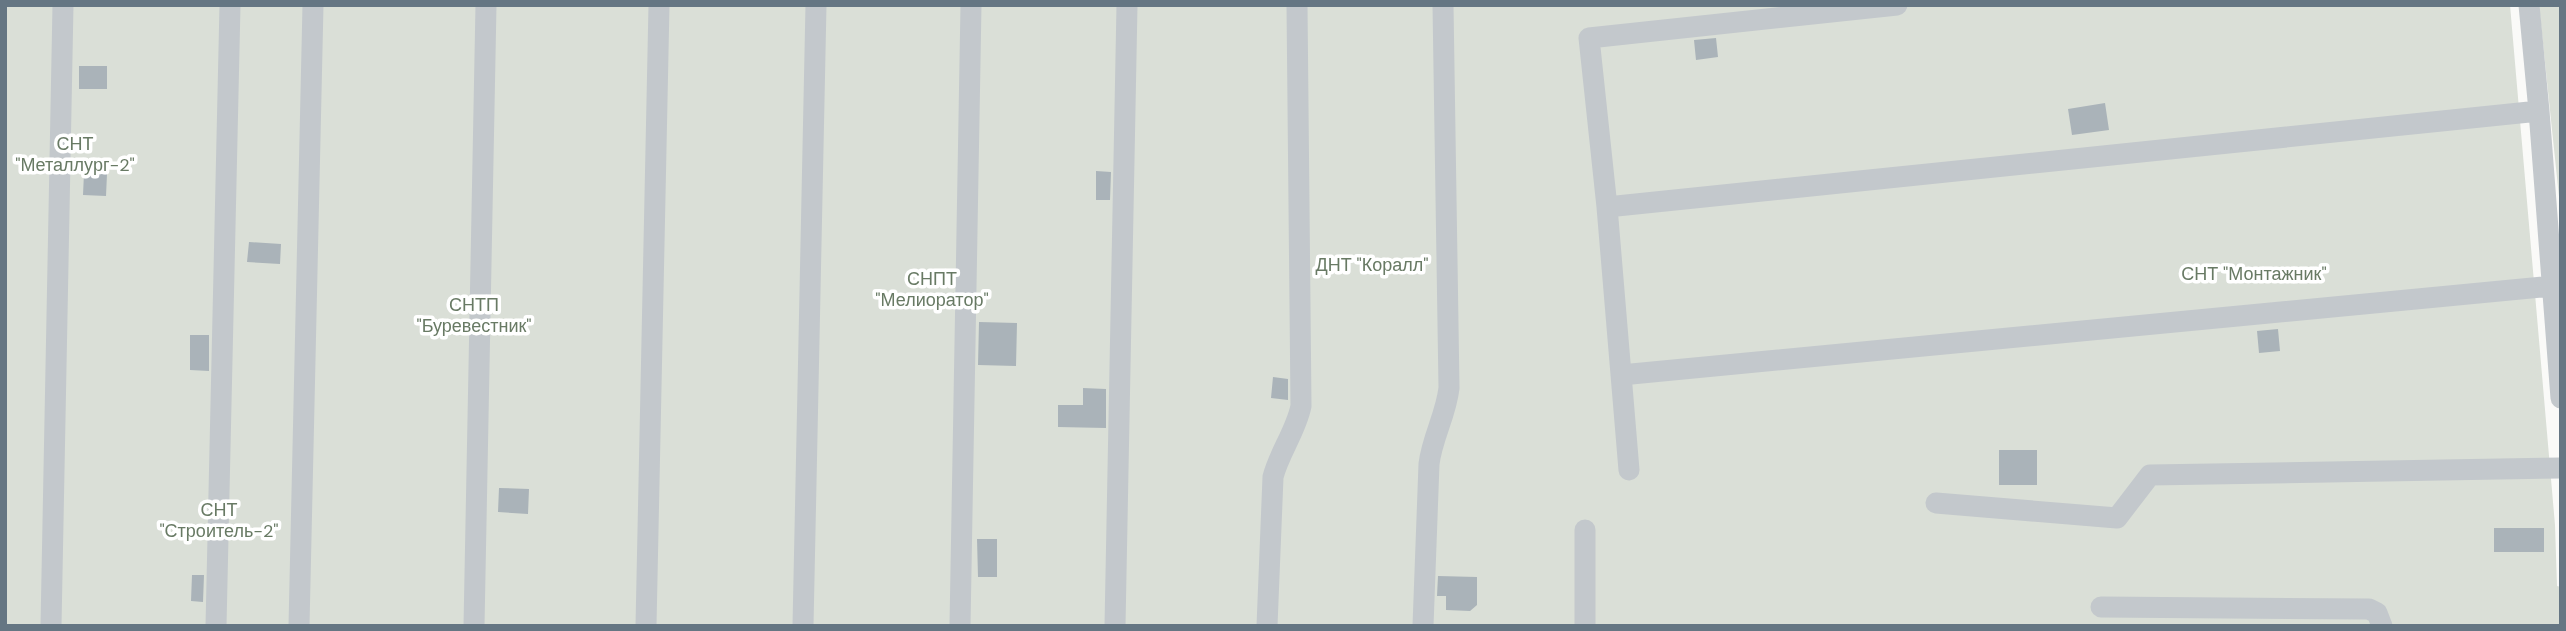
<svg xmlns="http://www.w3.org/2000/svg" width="2566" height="631" font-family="'DM Sans',sans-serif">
<rect width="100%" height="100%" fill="#fafaf8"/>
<path fill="#dadfd7" d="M5,5h2505l45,520 2,61 4,1v39h-2556z
M2539,5h22v211z"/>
<path fill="#aab3b9" d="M1716,38l2,19 -22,3 -2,-20z
M79,66h28v23h-28z
M2105,103l4,27 -37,5 -4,-26z
M1096,171l15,1 -1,28h-14z
M84,173l23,1 -1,22 -23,-1z
M249,242l32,2 -1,20 -33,-2z
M979,322l38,1 -1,43 -38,-1z
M2278,329l2,22 -21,2 -2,-22z
M190,335h19v36l-19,-1z
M1273,377l15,2v21l-17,-2z
M1083,388l23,1v39l-48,-1v-22h25z
M1999,450h38v35h-38z
M499,488l30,1 -1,25 -30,-2z
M2494,528h50v24h-50z
M977,539h20v38h-19z
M192,575h12l-1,27 -12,-1z
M1438,576l39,1v28l-7,6 -24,-1v-14h-9z"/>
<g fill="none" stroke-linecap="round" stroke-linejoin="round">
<path stroke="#c3c8cc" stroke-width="21" d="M2529,5l10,106 22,287
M1607,207l932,-96
M1621,375l932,-89
M1629,470l-22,-263 -18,-169 308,-33
M1936,503l181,15 33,-43 411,-7
M1585,530v96
M2101,607l268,2 8,4 5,13
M51,626l12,-621
M216,626l14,-621
M299,626l14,-621
M474,626l12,-621
M646,626l13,-621
M803,626l13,-621
M960,626l11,-621
M1115,626l12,-621
M1267,626l6,-149c6,-24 23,-46 28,-71l-4,-401
M1423,626l6,-162c3,-26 17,-49 20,-76l-6,-383"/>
</g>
<g text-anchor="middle" stroke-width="7" stroke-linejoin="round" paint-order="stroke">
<g font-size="18" fill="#687a64" stroke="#fff">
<text x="75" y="150">СНТ<tspan x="75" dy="21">"Металлург-2"</tspan></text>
<text x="1372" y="271">ДНТ "Коралл"</text>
<text x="2254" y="280">СНТ "Монтажник"</text>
<text x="932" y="285">СНПТ<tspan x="932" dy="21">"Мелиоратор"</tspan></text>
<text x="474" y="311">СНТП<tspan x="474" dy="21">"Буревестник"</tspan></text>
<text x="219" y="516">СНТ<tspan x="219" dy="21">"Строитель-2"</tspan></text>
</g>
</g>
<rect width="2566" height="631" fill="none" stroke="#657683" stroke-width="14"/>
</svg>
